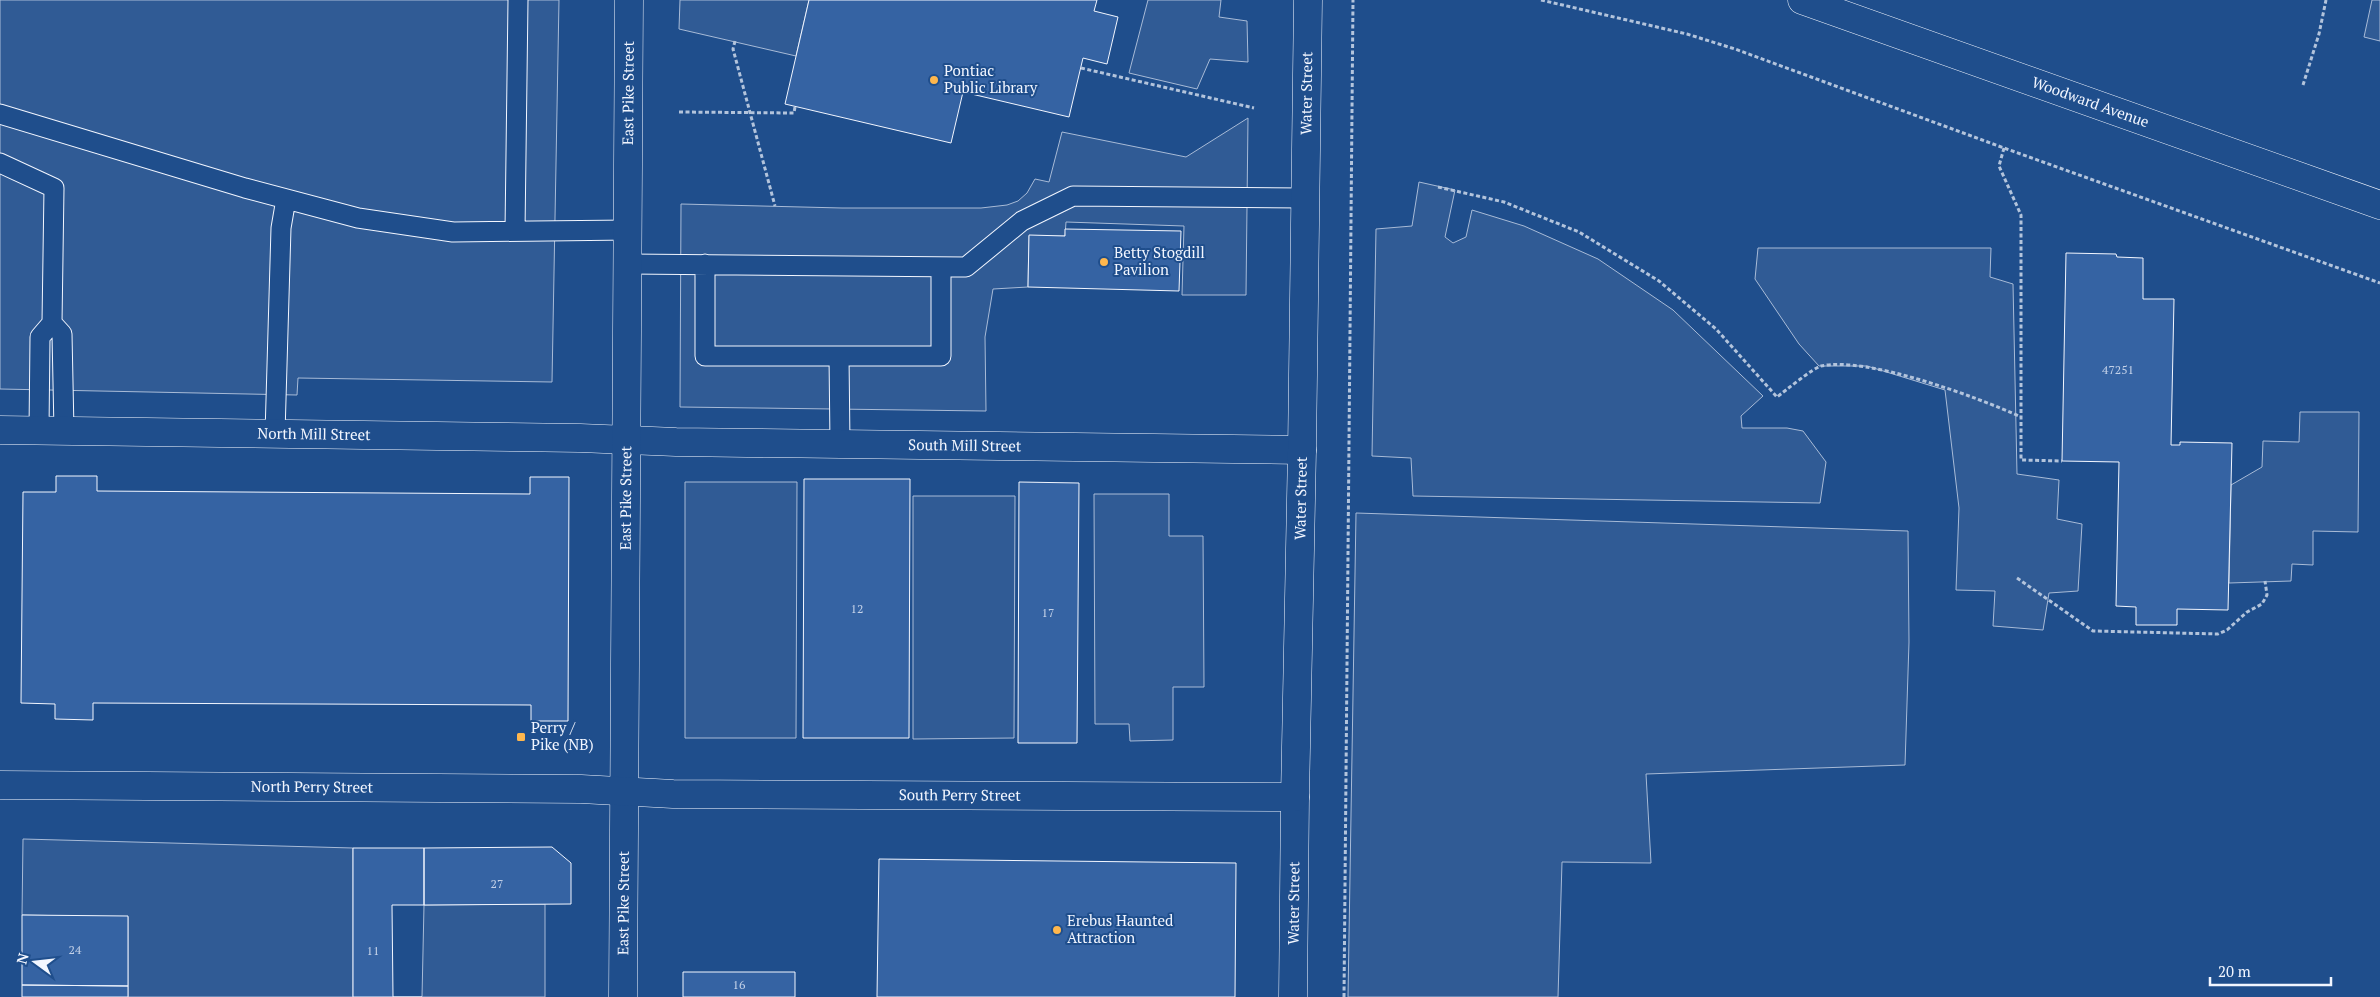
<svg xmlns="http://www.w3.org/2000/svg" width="2380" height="997" font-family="'PT Serif',serif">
<rect width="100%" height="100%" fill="#1f4e8c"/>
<path fill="#305b95" stroke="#a8bbd7" d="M0,0h559l-7,382 -254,-4 -1,17 -297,-6z
M680,0h129l-13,56 -117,-27z
M1148,0h73l-2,17 28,4 1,41 -38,-3 -13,30 -68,-16z
M2372,0h8v41l-16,-4z
M1248,118l-2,177h-64l2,-69 -118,-4 -1,14h-36l-1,51 -35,2 -8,48 1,74 -306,-4 1,-203 161,4h139l26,-3 11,-4 9,-8 8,-14 14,3 13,-50 124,25z
M1419,182l36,8 -10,47 8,6 13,-6 6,-27 52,16 74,33 75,51 90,86 -22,20 1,12h45l16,3 23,31 -6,41 -407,-7 -2,-38 -39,-2 4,-227 36,-3z
M1758,248h233l-1,29 23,7 4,190 42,6 -2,39 25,5 -4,67 -29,2 -6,37 -50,-4 2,-35 -39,-1 3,-82 -14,-118 -78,-24h-48l-20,-22 -44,-65z
M2300,412h59l-1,120 -45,-1v34l-21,-1 -1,17 -62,2 2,-98 31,-18 1,-26 36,1z
M685,482h112l-1,256h-111z
M1094,494h75v42h34l1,151h-31v53l-43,1 -1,-17h-34z
M913,496h102l-1,242 -101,1z
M1356,513l552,18 1,111 -4,123 -259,9 5,89 -89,-1 -4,135h-210z
M23,839l330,9v149h-225v-80l-106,-2z
M545,904v93h-123l2,-92z"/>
<path fill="#3563a3" stroke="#f2f6ff" d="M809,0h288l-3,11 24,6 -11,47 -24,-6 -14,59 -106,-25 -12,51 -166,-39z
M1065,229l116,2 -2,60 -151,-4 1,-52 36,1z
M2066,253l50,1 1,3 26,1v41h31l-3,146h9v-3l52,1 -4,167 -51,-1v16h-41v-18l-20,-1 3,-144 -57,-1z
M56,476h41v15l433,3v-17h39l-1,244h-37v-16l-438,-2v17l-38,-1v-15l-34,-1 2,-211h33z
M804,479h106l-1,259h-106z
M1019,482l60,1 -2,260h-59z
M552,847l19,16v41l-147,1v-57z
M353,848h71v57h-32l1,92h29h-69z
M879,859l357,4 -1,134h-358z
M22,915l106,1v70l-106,-1z
M683,972h112v25h-112z
M22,985l106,1v11h-106z"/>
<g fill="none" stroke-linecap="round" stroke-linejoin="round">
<g stroke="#f2f6ff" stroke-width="21">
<path id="lane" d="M0,114l245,74 113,30 95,14 176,-2
M0,163l54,25 -2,135 -12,14 -1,93
M515,231l3,-231
M629,264l337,3 56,-46 51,-25 231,2
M705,264v92h236v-88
M52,323l10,11 2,97
M839,356l1,88
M275,434l6,-206 5,-29"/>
</g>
<g stroke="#f2f6ff" stroke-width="29">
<g id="street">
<path id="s1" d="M0,430l580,8 96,4 626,8"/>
<path id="s2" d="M623,997l6,-997"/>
<path id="s3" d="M1293,997l2,-200"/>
</g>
</g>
<g stroke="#f2f6ff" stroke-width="29">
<g id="secondary">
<path id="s4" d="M0,785l581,4 92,5 622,3 7,-347 6,-450"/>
</g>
</g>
<g stroke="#f2f6ff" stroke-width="29">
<g id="primary">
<path id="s5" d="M1802,0l578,205"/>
</g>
</g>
<path stroke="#b3c4dc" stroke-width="3" stroke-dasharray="4 2.5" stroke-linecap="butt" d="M1541,0l146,34 48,15 269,99 376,135
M735,41l-2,8 42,157
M1081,68l173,40
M2303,85l16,-51 7,-34
M679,112l115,1 1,-6
M2004,148l-5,18 22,49v245l41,1
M1438,187l66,15 75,30 80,49 57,48 61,68c8,-6 36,-29 44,-31 46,-10 156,31 200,51
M2017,578l76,53 125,3 9,-4 20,-18 15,-8 5,-9 -2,-14
M1344,997l9,-997"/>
<use href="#lane" stroke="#1f4e8c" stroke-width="19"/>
<use href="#street" stroke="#1f4e8c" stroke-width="28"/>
<use href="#secondary" stroke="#1f4e8c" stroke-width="28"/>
<use href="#primary" stroke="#1f4e8c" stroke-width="28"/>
</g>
<g fill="#ffb74d" stroke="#1f4e8c" stroke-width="2">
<circle cx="934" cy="80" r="5"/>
<circle cx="1104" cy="262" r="5"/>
<rect x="516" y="732" width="10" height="10" rx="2.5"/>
<circle cx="1057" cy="930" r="5"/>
</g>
<g text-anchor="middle" stroke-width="4" stroke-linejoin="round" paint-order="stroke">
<g font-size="12" fill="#c3d1e8">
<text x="2118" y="374">47251</text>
<text x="857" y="613">12</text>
<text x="1048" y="617">17</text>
<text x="497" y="888">27</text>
<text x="75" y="954">24</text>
<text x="373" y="955">11</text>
<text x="739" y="989">16</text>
</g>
<g font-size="15" fill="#f2f6ff" stroke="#1f4e8c" text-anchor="start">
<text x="944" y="76">Pontiac<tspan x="944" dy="17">Public Library</tspan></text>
<text x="1114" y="258">Betty Stogdill<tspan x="1114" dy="17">Pavilion</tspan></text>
<text x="531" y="733">Perry /<tspan x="531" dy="17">Pike (NB)</tspan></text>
<text x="1067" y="926">Erebus Haunted<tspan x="1067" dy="17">Attraction</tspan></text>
</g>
<g font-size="15" fill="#f2f6ff" stroke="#1f4e8c">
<text dy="5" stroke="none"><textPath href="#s2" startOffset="904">East Pike Street</textPath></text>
<text dy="5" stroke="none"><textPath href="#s4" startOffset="1999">Water Street</textPath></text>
<text dy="5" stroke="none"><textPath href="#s5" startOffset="306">Woodward Avenue</textPath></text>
<text dy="5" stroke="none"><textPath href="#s1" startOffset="314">North Mill Street</textPath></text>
<text dy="5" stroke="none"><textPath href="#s1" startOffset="965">South Mill Street</textPath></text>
<text dy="5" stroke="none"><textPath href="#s2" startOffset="499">East Pike Street</textPath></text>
<text dy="5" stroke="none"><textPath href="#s4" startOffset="1594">Water Street</textPath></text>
<text dy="5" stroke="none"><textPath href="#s4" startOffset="312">North Perry Street</textPath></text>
<text dy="5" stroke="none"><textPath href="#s4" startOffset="960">South Perry Street</textPath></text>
<text dy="5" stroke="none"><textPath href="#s2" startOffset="94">East Pike Street</textPath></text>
<text dy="5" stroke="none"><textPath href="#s3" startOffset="94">Water Street</textPath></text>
</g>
</g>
<g transform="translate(35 962) rotate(285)" stroke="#1f4e8c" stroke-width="4" paint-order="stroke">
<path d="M0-4L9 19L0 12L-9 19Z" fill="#f2f6ff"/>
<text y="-8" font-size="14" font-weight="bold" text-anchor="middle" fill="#f2f6ff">N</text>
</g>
<path d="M2210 977v8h121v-8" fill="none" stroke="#f2f6ff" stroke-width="2.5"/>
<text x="2218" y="977" font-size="15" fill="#f2f6ff" stroke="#1f4e8c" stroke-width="4" paint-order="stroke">20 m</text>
</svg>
